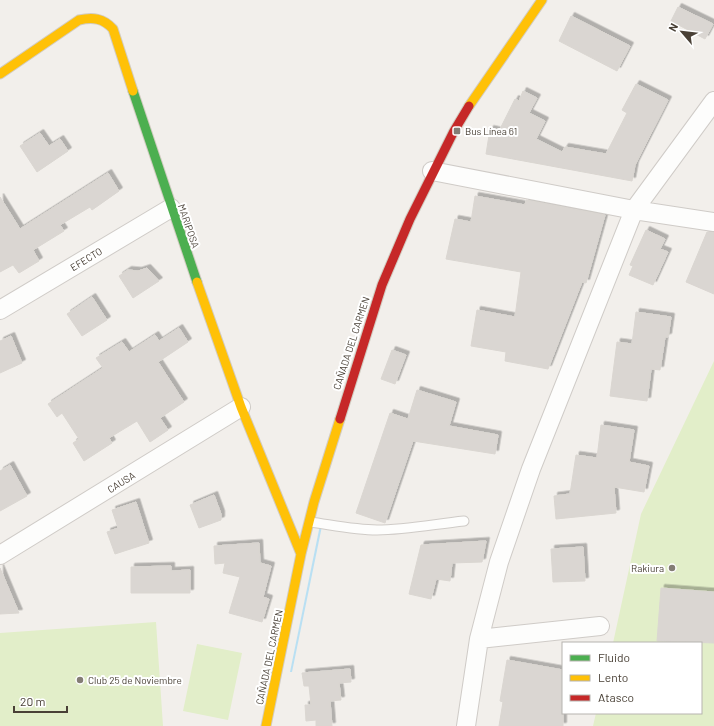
<svg xmlns="http://www.w3.org/2000/svg" width="714" height="726" font-family="Barlow,sans-serif">
<defs>
<filter id="shadow"><feDropShadow dx="3.5" dy="-3.5" stdDeviation="0" flood-color="#0004"/></filter>
</defs>
<rect width="100%" height="100%" fill="#f2efeb"/>
<path fill="#e2eec9" d="M714,361v365h-121l3,-13h105v-70h-88l28,-129z
M156,622l7,104h-163v-93z
M197,644l45,9 -14,67 -45,-9z"/>
<path fill="#b9e0f3" d="M320,525l2,1 -30,146h-2z"/>
<path fill="#dad6d2" stroke="#dad6d1" filter="url(#shadow)" d="M678,7l35,17 -8,15 -34,-18z
M571,16l59,30 -13,25 -58,-30z
M636,84l32,16 -33,65 -3,16 -146,-27 4,-25 9,2 16,-32 4,2 4,-10 14,7 -8,15 16,8 -9,18 26,13 3,-5 41,7 21,-41 -5,-3z
M40,133l9,13 11,-7 8,12 -31,21 -17,-26z
M108,173l11,18 -27,19 -2,-3 -30,18 4,6 -31,19 6,11 -20,12 -6,-8 -13,7v-75l20,32z
M475,196l50,9 1,-5 79,15 -19,68 -4,-1 -34,87 -43,-8 1,-9 -35,-6 6,-36 38,7 6,-45 -75,-13 9,-40 16,3z
M646,230l19,9 -5,10 8,3 -15,33 -24,-10 4,-9 -3,-1z
M707,232h7v62l-28,-12z
M147,268l12,13 -26,17 -14,-22 9,-6 10,1z
M92,297l15,23 -25,16 -15,-22z
M636,312l35,5 -3,20h-3l-5,33 -9,-1 -4,32 -37,-5 7,-54 15,2z
M179,328l9,14 -30,20 26,40 -24,16 8,12 -18,12 -13,-21 -28,17 3,5 -28,18 -11,-18 6,-4 -17,-26 -5,4 -9,-13 55,-36 -7,-10 26,-16 7,10 26,-17 4,6z
M11,336l11,27 -22,10v-32z
M392,350l14,5 -11,29 -14,-5z
M417,390l39,12 -7,24 49,9 -3,19 -82,-13 -28,82 -29,-10 34,-100 18,6z
M601,425l33,5 -5,32 20,4 -5,26 -30,-5 2,26 -60,6 -2,-23 16,-2 6,-39 21,3z
M10,465l17,31 -27,15v-40z
M214,495l7,19v6l-22,8 -9,-23z
M136,502l13,41 -34,11 -8,-22 11,-4 -6,-18z
M486,541l-4,21 -30,1 -2,18 -14,-2 -5,20 -22,-5 12,-49z
M259,543l1,20 11,3 -8,31 6,2 -7,23 -33,-9 11,-36 -17,-4 2,-10 -10,1 -1,-18z
M583,547l2,34 -32,1 -2,-33z
M171,566v5l19,-1v23h-59v-26z
M0,568l13,31 6,14 -19,1z
M661,588l53,4v51l-57,-2z
M507,660l56,10v56h-64l4,-24 -3,-1z
M350,669l1,13 -12,1 2,17 -11,1 2,25h-16v-6l-10,1 -1,-16h6l-2,-19h-5l-2,-13z"/>
<g fill="none" stroke-linecap="round" stroke-linejoin="round">
<g stroke="#cfcbc7" stroke-width="11">
<path id="lane" d="M310,522c22,3 45,8 67,8 29,0 58,-6 87,-9"/>
</g>
<g stroke="#cfcbc7" stroke-width="20">
<path id="street" d="M432,171l202,39 80,12
M0,310l171,-102
M0,555l241,-148
M479,639l121,-13
M466,726l13,-87 20,-77 32,-93 103,-259 80,-109"/>
</g>
<g stroke="#d2ccc1" stroke-width="11">
<path id="fast" d="M133,91l64,191"/>
</g>
<g stroke="#d2ccc1" stroke-width="11">
<path id="slow" d="M0,74l79,-54c14,-3 24,-2 34,9l20,62
M469,106l73,-106
M197,282l44,125 60,147
M266,726l35,-172 13,-52 26,-83"/>
</g>
<g stroke="#d2ccc1" stroke-width="11">
<path id="jam" d="M340,419l42,-134 28,-66 44,-88 15,-25"/>
</g>
<use href="#lane" stroke="#fdfdfc" stroke-width="9"/>
<use href="#street" stroke="#fdfdfc" stroke-width="18"/>
<use href="#fast" stroke="#4caf50" stroke-width="9"/>
<use href="#slow" stroke="#ffc107" stroke-width="9"/>
<use href="#jam" stroke="#c62828" stroke-width="9"/>
</g>
<g fill="#847d75" stroke="#fff" stroke-width="1.5">
<rect x="453" y="127" width="8" height="8" rx="2"/>
<circle cx="672" cy="568" r="4"/>
<circle cx="80" cy="680" r="4"/>
</g>
<g text-anchor="middle" stroke-width="4" stroke-linejoin="round" paint-order="stroke">
<g font-size="10" fill="#494036" stroke="#fff" text-anchor="start">
<text x="465" y="135">Bus Línea 61</text>
<text x="664" y="572" text-anchor="end">Rakiura</text>
<text x="88" y="684">Club 25 de Noviembre</text>
</g>
<g font-size="10" fill="#494036" stroke="#fff">
<text transform="translate(189 226) rotate(71)" y="4">MARIPOSA</text>
<text transform="translate(86 259) rotate(-31)" y="4">EFECTO</text>
<text transform="translate(351 343) rotate(-72)" y="4">CAÑADA DEL CARMEN</text>
<text transform="translate(121 482) rotate(-32)" y="4">CAUSA</text>
<text transform="translate(269 657) rotate(-78)" y="4">CAÑADA DEL CARMEN</text>
</g>
</g>
<rect x="562" y="642" width="140" height="72" fill="#ffffff" stroke="#b6b3af"/>
<rect x="570" y="655" width="20" height="6" fill="#4caf50" stroke="#b6b3af"/>
<text x="598" y="662" font-size="12" fill="#494036">Fluido</text>
<rect x="570" y="675" width="20" height="6" fill="#ffc107" stroke="#b6b3af"/>
<text x="598" y="682" font-size="12" fill="#494036">Lento</text>
<rect x="570" y="695" width="20" height="6" fill="#c62828" stroke="#b6b3af"/>
<text x="598" y="702" font-size="12" fill="#494036">Atasco</text>
<g transform="translate(682 32) rotate(298)" stroke="#ffffff" stroke-width="3" paint-order="stroke">
<path d="M0-3L7 15L0 10L-7 15Z" fill="#494036"/>
<text y="-6" font-size="11" font-weight="bold" text-anchor="middle" fill="#494036">N</text>
</g>
<path d="M14 706v6h53v-6" fill="none" stroke="#494036" stroke-width="2"/>
<text x="20" y="706" font-size="12" fill="#494036" stroke="#ffffff" stroke-width="3" paint-order="stroke">20 m</text>
</svg>
